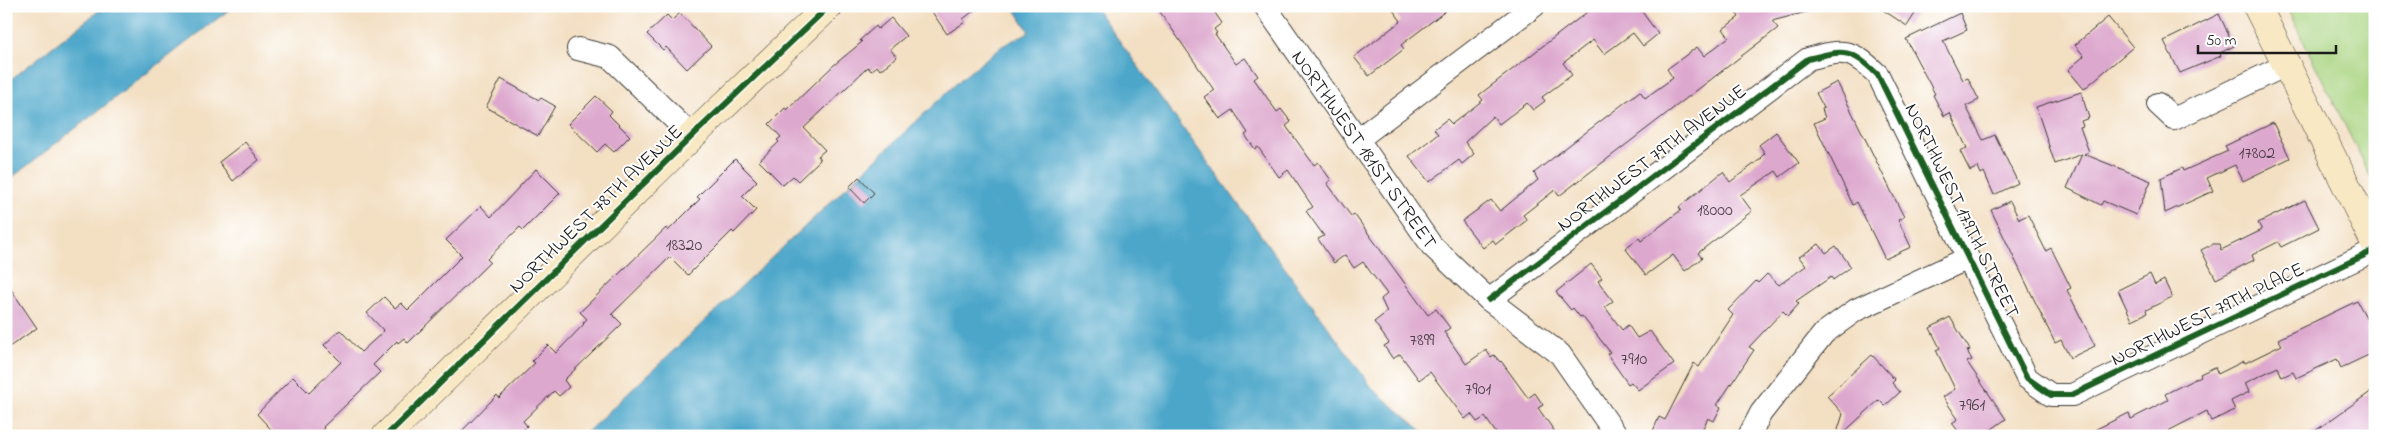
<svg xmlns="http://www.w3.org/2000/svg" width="2381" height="442" font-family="'Indie Flower',sans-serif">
<rect width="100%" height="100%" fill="#fff"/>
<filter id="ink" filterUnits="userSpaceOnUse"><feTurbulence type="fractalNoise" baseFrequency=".02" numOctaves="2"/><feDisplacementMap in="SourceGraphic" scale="10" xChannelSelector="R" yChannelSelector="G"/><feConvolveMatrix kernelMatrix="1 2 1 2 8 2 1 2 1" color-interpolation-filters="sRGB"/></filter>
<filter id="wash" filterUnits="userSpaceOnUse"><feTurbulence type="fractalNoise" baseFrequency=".0096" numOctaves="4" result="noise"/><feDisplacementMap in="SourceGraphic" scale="20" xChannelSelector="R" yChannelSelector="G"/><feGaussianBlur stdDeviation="1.12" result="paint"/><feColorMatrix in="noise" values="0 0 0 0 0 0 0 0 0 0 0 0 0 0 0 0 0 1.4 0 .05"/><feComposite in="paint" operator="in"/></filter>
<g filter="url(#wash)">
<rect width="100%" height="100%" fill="#f3dfc2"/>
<path fill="#a9d480" stroke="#62784e" d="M2286,6h89v180z"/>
<path fill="#4ba6c9" stroke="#346172" d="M105,6h129l-228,176v-99z
M1013,6h81l279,383 55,47h-845l378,-357 41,-33 27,-14z"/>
<g id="blocks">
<path fill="#dda8ce" d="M928,6h52l-17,13 2,3 -18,12z
M1156,6h54l12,17 -8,6 3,4 -2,1 21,30 9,-6 13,18 -4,3 23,33 4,-3 10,13 -5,4 28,39 4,-3 13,18 -4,3 24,33 3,-2 74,101 8,-6 14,19 -6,4 22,32 20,-14 5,7 3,-2 6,7 1,-1 27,37 7,-5 8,12 -5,3 20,28h-60l-13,-19 -8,5 -6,-8 -6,5 -35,-47 -11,8 -19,-26 -7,5 -9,-13 5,-3 -15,-21 13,-10 -6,-13 6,-5 -24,-32 -9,6 -9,-13 -11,8 -16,-24 6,-3 -18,-25 7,-4 -25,-37 -9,7 -21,-30 -3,2 -10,-14 3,-2 -15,-23 -13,9 -16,-22 10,-7z
M1390,6h62l-51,39 3,4 -35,27 -15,-19 47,-36z
M1595,6h43l20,28 -15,12 -10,-13 -29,21 -11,-14 -30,23 9,12 -30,22 3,4 -12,9 -6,-7 -28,21 -6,-8 -28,26 9,12 -12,10 -3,-4 -30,22 -20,-26 29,-22 -4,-5 13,-10 5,5 31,-24 -4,-5z
M1731,6h78l1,5 -38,10 6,7 -219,168 -4,-6 -32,25 4,5 -31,24 -3,-4 -10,8 -21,-27 29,-21 9,11 38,-31 -4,-7 34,-27 72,-55 5,7 28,-20 -6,-9 30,-22 7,9 25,-19 -6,-8 16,-12z
M1877,6h43l-13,20z
M680,13l31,33 -24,23 -21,-22 -3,3 -16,-16 20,-19 5,5z
M1960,13l7,17 -24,11 20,39 5,-2 11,22 -13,6 17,34 12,-5 23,48 -24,12 -10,-23 -3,2 -3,-7 -8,4 -10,-20 7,-3 -17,-35 -6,3 -11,-21 2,-1 -29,-55z
M2219,14l15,32 -14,7 1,3 -41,17 -16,-32z
M2108,17l25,30 -49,42 -16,-19 16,-14 -9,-11z
M891,18l15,18 -16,13 7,8 -17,13 -3,-4 -6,5 -3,-4 -64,61 21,22 -7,6 2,4 -22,21 -5,-5 -10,9 -24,-24 20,-19 -2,-2 4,-3 -12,-13 16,-16 2,2 47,-45 28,-23 -2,-2 16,-14 2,3z
M501,79l38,21 2,-2 14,8 -17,30 -52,-29z
M1837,82l67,135 -6,3 13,27 -26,12 -28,-57 -4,3 -39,-82 11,-5 -3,-9 2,-1 -8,-15z
M2081,92l8,26 -8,3 2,5 -3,1 9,25 -5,2 67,27 -15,34 -33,-14 -2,4 -34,-17 15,-34 -27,10 -19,-57z
M596,96l16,15 -3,4 21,21 -16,16 -9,-8 -8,8 -29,-28z
M2273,123l17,35 -47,23 -8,-16 -28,13 6,13 -48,22 -4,-35 21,-10 1,3 45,-20 -3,-5z
M1776,132l23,31 -19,14 -4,-6 -36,24 12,16 -54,42 4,5 -17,13 -12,-16 -27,20 -21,-27 14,-10 2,3 40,-31 -2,-3 44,-35 7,10 32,-24 -1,-1 4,-4 -6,-8z
M245,142l14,18 -26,21 -14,-19z
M735,159l22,22 -15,15 14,14 -22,23 -2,-2 -44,44 -18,-18 -58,57 10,10 -58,56 5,7 -10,9 -5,-5 -31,30 4,5 -10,10h-60l40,-41 2,3 36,-35 -3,-2 16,-16 8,8 28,-29 -1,-1 4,-4 -7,-7 86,-84 2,3 32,-32 -3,-2z
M536,169l24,24 -37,37 -3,-3 -33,32 3,3 -82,81 -4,-5 -6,5 -1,-2 -24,24 7,7 -57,55 1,1 -7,8h-40l-20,-22 26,-27 10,-10 16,16 32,-31 -17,-17 16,-15 21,22 23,-21 -17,-18 17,-16 11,11 6,-5 7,7 54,-54 -16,-16 35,-34 10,11z
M859,177l15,16 -10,10 -15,-16z
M2305,200l14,28 -38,19 -3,-5 -26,13 2,5 -38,19 -15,-29 12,-6h6l2,6 41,-20 -4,-7z
M2010,201l9,18 9,-4 18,36 5,-3 20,40 -4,2 28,56 -25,12 -9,-18 -6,3 -64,-133z
M1819,244l7,9 10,-7 15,21 -18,13 -2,-3 -35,24 3,3 -11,12 -5,-5 -34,36 5,3 -37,55 4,2 -7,14 -6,-3 -9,18h-42l1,-2 -5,-3 6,-14 6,3 29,-57 5,4 34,-52 -5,-5 28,-29 2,2 9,-9 12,11 27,-19 -7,-9z
M1591,264l11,14 -4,3 15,20 -8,6 17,23 6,-5 9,13 13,-7 24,33 -36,26 -7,-8 -3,2 -21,-30 3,-2 -28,-36 -2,1 -7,-9 -2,2 -15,-18z
M2150,274l5,11 9,-5 8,17 -26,13 1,3 -15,7 -14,-30z
M6,282l31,46 -31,21z
M2357,301l18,32v19l-34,16 -4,-9 -41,19 -3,-6 -11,5 -4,-10 -33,16 4,9 -18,9 4,9 -24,11 -4,-10 -39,20 2,5h-88l47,-23 2,6 37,-19 -3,-6 36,-18 -1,-2 15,-7 3,7 26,-13 1,2 37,-18 -4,-6z
M1950,317l20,33 -3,1 5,9 -5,2 39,57 -24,17h-20l-10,-13 6,-4 -15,-22 12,-8 -19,-39 4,-2 -10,-20z
M1872,355l23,25 -3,3 8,9 -15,14 -6,-6 -39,36h-4l7,-22 -16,-18z
M2375,389v47h-67l38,-27z"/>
</g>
</g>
<g filter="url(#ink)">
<use href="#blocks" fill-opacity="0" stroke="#3c3935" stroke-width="1"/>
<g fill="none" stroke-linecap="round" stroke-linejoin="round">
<g stroke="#3c3935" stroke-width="24">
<path id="street" d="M1265,6l167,240 57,54 71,54 57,82
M578,49l32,8 82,79
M2158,104l16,15 112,-54
M1357,140l177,-134
M1489,300l319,-241c37,-10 43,-10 70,16l149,303 24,17h21l303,-145
M1749,436l12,-23 63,-80 32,-23 112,-52"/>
</g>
<g stroke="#3c3935" stroke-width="29">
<path id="secondary" d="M2257,6l118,237
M386,436l306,-300 137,-130"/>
</g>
<use href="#street" stroke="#fff" stroke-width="22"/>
<use href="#secondary" stroke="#f8e8c3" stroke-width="28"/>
<g stroke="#fff" stroke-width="9">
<path id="cycleway" d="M1489,300l319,-241c37,-10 43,-10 70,16l149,303 24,17h21l303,-145
M386,436l306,-300 137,-130"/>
</g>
<use href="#cycleway" stroke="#1b5e20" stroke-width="6"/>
</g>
</g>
<g text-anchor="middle" stroke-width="4" stroke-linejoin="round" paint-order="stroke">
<g font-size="18" fill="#4c3f48">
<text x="2257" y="158">17802</text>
<text x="1715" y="215">18000</text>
<text x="684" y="250">18320</text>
<text x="1422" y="345">7899</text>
<text x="1634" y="364">7910</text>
<text x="1478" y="394">7901</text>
<text x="1972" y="410">7961</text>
</g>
<g font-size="20" fill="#1c1c1c" stroke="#fff">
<text transform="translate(1365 149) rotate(55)" y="7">NORTHWEST 181ST STREET</text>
<text transform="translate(1651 157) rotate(-37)" y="7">NORTHWEST 79TH AVENUE</text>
<text transform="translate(595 208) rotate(-44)" y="7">NORTHWEST 78TH AVENUE</text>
<text transform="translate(1963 210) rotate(64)" y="7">NORTHWEST 179TH STREET</text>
<text transform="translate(2207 313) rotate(-26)" y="7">NORTHWEST 79TH PLACE</text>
</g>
</g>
<rect width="2381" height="442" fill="none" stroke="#fff" stroke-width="25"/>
<path d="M2198 45v8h138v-8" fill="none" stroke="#1c1c1c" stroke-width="2.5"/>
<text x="2206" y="45" font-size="15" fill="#1c1c1c" stroke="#ffffff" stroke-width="4" paint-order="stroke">50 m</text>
</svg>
